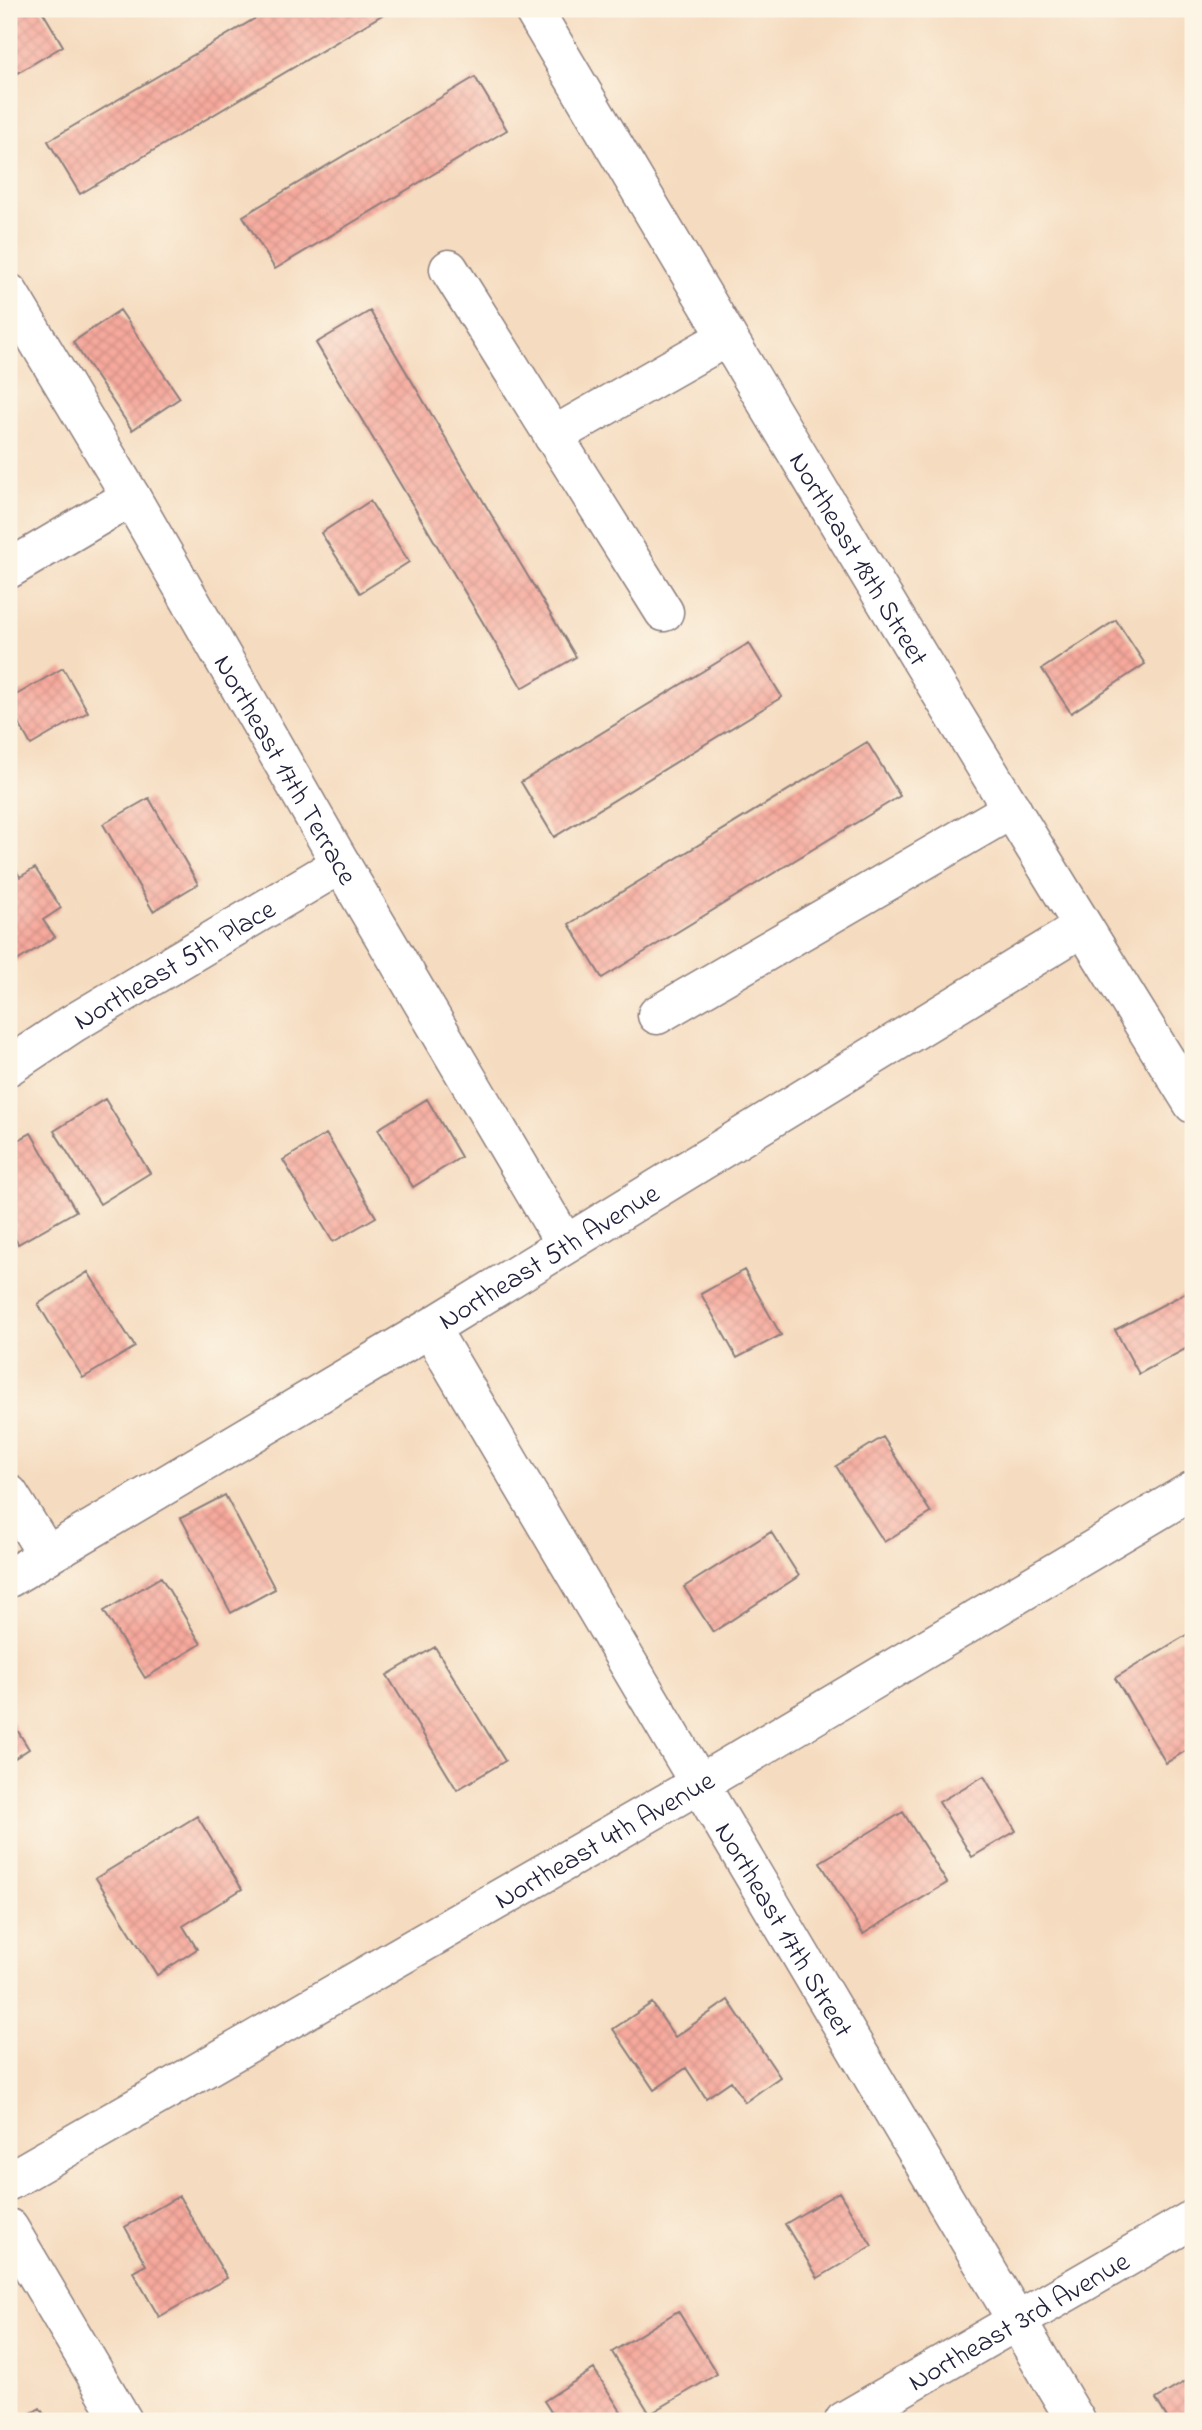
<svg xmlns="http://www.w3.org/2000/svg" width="1202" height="2430" font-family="'Indie Flower',sans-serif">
<defs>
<pattern id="building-cross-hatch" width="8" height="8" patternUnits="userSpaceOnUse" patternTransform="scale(1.75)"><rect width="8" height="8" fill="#f6a99c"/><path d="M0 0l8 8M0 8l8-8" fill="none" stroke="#d39187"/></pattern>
</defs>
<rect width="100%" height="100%" fill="#fcf5e5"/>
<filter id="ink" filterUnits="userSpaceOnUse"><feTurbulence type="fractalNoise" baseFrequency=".0143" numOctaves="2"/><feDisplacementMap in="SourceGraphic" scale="14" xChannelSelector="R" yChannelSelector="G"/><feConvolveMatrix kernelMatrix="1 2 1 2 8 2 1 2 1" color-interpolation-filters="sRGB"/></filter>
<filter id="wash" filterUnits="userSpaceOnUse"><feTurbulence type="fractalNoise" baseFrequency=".00686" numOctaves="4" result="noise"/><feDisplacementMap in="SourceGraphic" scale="28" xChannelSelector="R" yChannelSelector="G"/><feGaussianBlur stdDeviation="1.57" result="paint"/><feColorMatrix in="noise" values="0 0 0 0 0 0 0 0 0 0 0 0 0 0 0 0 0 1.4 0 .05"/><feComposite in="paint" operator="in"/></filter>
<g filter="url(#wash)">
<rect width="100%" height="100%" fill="#f5dbbf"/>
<g id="blocks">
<path fill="url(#building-cross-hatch)" d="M9,9h32l22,37 -54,32z
M271,9h121l-312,185 -32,-53z
M475,77l32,53 -232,139 -32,-53z
M120,310l60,88 -48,32 -59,-88z
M370,311l206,346 -54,31 -206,-345z
M370,501l39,61 -49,31 -39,-60z
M1116,620l29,44 -74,49 -29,-44z
M749,643l33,54 -228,140 -33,-55z
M63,668l25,44 -57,33 -22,-39v-7z
M867,742l33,54 -298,182 -33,-54z
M149,798l49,86 -45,27 -50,-87z
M9,859l11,18 15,-9 26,40 -18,12 12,17 -46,29z
M105,1099l45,74 -50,31 -46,-73z
M427,1099l34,58 -48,30 -35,-58z
M31,1133l45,78 -58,33 -9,-17v-82z
M326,1134l50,83 -43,25 -50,-82z
M744,1270l37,65 -44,23 -36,-64z
M88,1272l47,75 -52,31 -45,-74z
M1185,1293l8,15v37l-54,29 -24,-44z
M883,1437l48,76 -47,29 -48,-76z
M225,1495l50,94 -44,24 -50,-95z
M771,1532l28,44 -86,56 -29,-45z
M161,1577l40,67 -56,34 -41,-67z
M1193,1631v115l-27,17 -51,-85z
M435,1647l70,114 -48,29 -70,-115z
M9,1717l20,32 -20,13z
M984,1776l32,55 -44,26 -33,-55z
M903,1812l44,71 -84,51 -43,-72z
M197,1816l45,73 -59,37 14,23 -40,26 -61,-97z
M728,2000l52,77 -35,25 -14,-21 -25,17 -20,-30 -32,22 -41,-61 39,-26 23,34z
M839,2192l33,54 -54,32 -33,-54z
M179,2196l48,82 -68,39 -26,-45 13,-7 -21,-38z
M678,2311l39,63 -67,40 -38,-62z
M594,2369l33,52h-70l-13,-20z
M1193,2377v44h-24l-13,-22z
M40,2408l8,13h-30z"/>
</g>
</g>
<g filter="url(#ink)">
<use href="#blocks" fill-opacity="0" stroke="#8c7e7d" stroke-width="2"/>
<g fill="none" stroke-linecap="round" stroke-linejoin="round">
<g stroke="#8c7e7d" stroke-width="41">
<g id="minor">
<path id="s1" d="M533,9c217,367 435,734 660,1095"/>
<path d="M449,269l215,343"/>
<path id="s2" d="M9,293l122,204 210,367 224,380"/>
<path d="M553,436l174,-99"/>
<path d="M9,569l122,-72"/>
<path d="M657,1015l355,-206"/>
<path id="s3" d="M9,1066l63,-42 269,-160"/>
<path id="s4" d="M430,1328l646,1093"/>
<path d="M9,1494l38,61"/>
<path id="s5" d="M9,1578l421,-250 653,-401"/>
<path id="s6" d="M9,2181l690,-397 494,-294"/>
<path d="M9,2228l114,193"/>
<path id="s7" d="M844,2421l349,-202"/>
</g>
</g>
<use href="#minor" stroke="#fff" stroke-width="38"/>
</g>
</g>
<g text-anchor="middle" stroke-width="7" stroke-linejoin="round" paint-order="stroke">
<g font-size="28" fill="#22223b" stroke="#fcf5e5">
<text dy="10" stroke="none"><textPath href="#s1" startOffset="639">Northeast 18th Street</textPath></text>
<text dy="10" stroke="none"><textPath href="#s2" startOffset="551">Northeast 17th Terrace</textPath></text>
<text dy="10" stroke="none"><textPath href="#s3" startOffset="194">Northeast 5th Place</textPath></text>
<text dy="10" stroke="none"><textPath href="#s5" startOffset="628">Northeast 5th Avenue</textPath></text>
<text dy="10" stroke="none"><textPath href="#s6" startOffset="686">Northeast 4th Avenue</textPath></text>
<text dy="10" stroke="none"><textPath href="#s4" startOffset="698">Northeast 17th Street</textPath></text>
<text dy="10" stroke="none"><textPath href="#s7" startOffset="201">Northeast 3rd Avenue</textPath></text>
</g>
</g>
<rect width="1202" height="2430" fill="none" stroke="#fcf5e5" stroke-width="35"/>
</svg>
